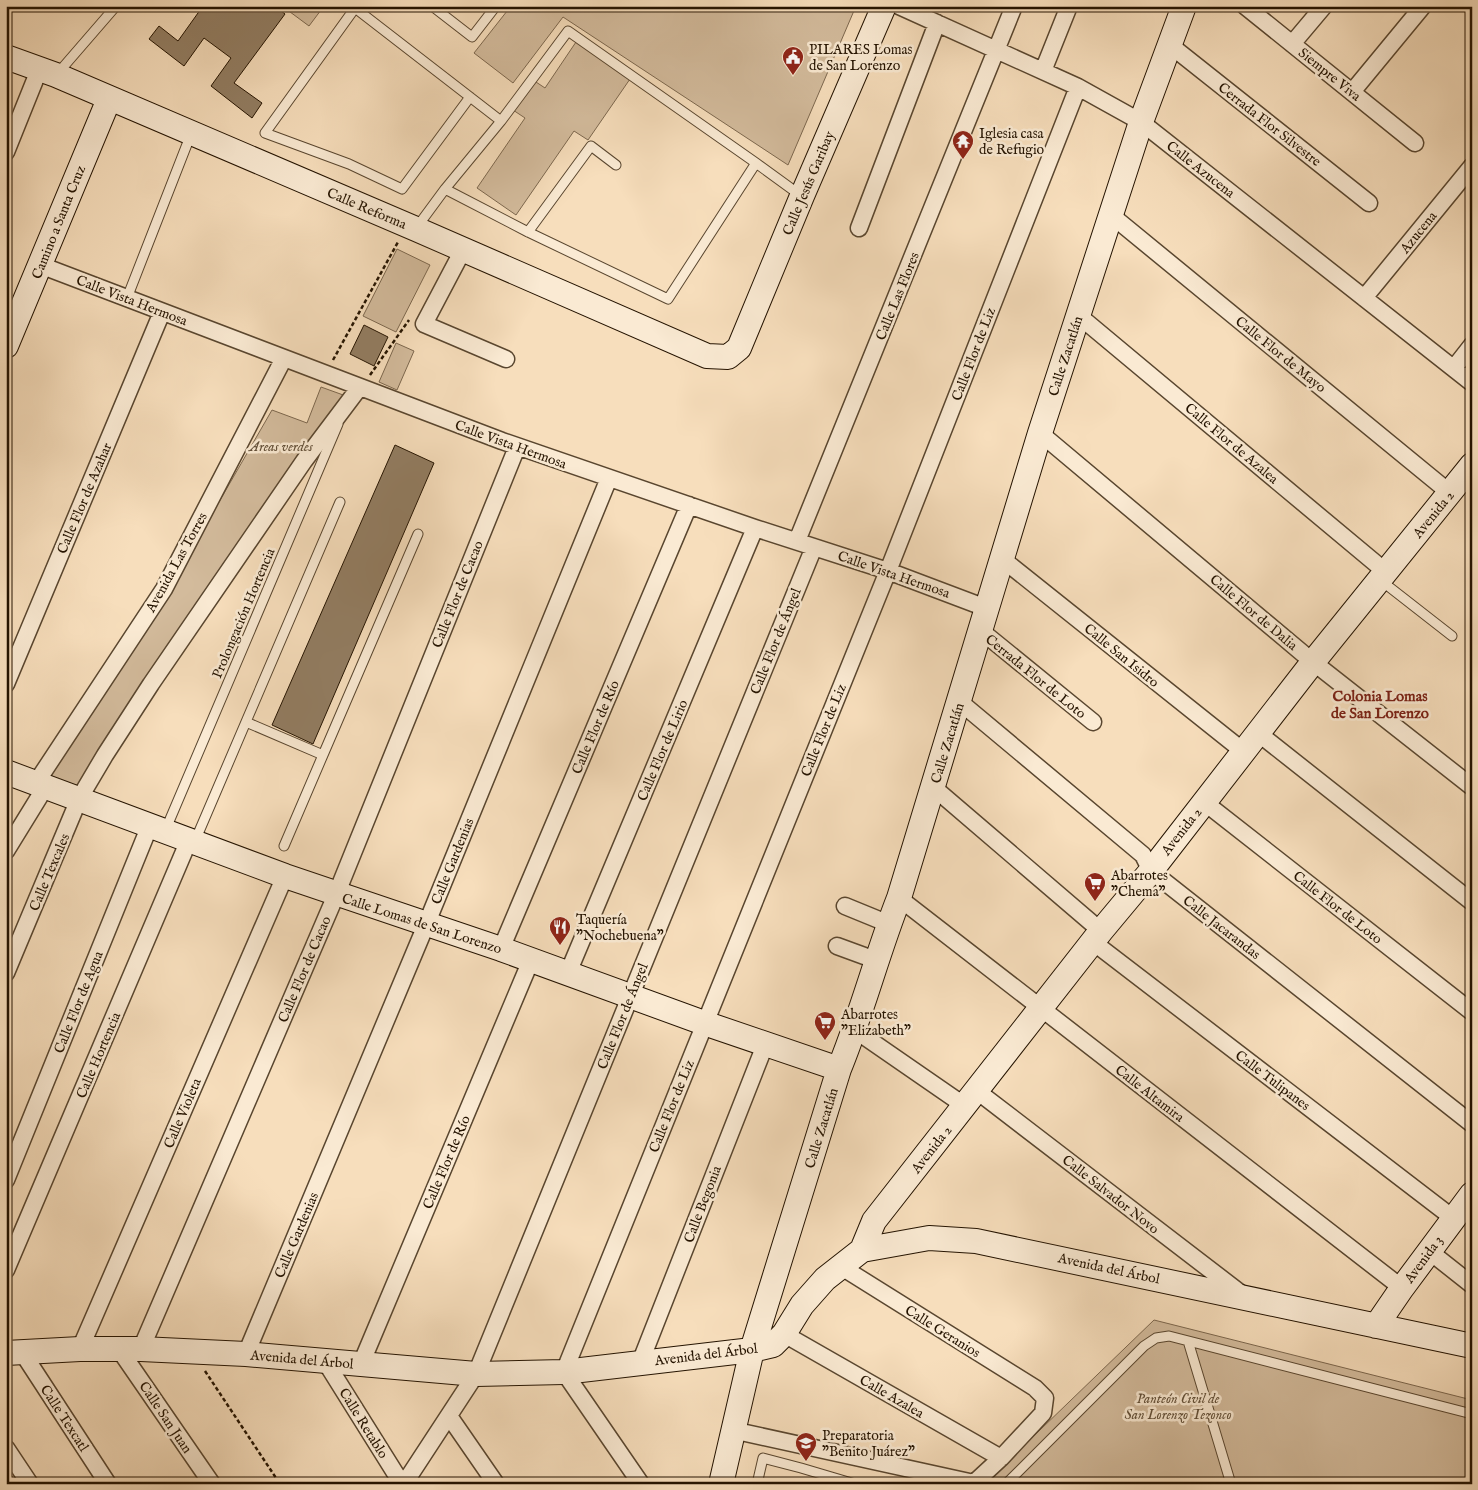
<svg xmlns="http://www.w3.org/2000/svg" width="1478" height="1490" font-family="'IM FELL English',serif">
<rect width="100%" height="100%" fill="#f7debc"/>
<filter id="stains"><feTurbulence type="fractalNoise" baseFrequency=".004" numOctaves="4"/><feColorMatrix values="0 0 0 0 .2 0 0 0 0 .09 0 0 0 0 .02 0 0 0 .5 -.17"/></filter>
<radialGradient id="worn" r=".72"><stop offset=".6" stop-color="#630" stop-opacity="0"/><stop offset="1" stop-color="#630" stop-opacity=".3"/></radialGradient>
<path fill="#d3bb9c" stroke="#7c674e" d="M282,6h42l-15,20z
M511,6h345l-68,159 -225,-148 -50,66 -39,-30z
M576,42l54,37 -42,61 -14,-9 -58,84 -39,-27 48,-70 -12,-8 20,-30 12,8z
M397,249l33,16 -34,67 -33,-16z
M396,343l18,8 -17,39 -18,-8z
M321,387l25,9 -264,401 -37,-14 133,-210 94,-163 35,13z
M1154,1320l318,80v84h-488z"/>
<path fill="#927d62" stroke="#241300" d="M203,6h72l10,8 -51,69 28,20 -10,15 -41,-32 20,-28 -27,-20 -20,28 -35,-27 10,-13 19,15z
M364,325l24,12 -14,29 -24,-12z
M395,445l39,18 -121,281 -41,-19z"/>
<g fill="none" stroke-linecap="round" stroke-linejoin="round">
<g stroke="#59462f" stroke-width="11">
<path id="lane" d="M432,6l40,31 24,-31
M58,73l58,-67
M470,97l-68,92 -53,-25 -84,-31 90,-125 146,113
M756,163l-88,136 -140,-67 -83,-43 56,-68 67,-90 188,132 44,32
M417,227l28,-38
M528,232l63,-86 25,19
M127,298l64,-164
M1379,579l73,57
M246,722l77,33 95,-221
M165,831l173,-407
M195,841l145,-339
M284,846l39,-91
M1188,1341l43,143
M757,1484l6,-26 38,10 54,16
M1006,1484l138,-138 12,-8 13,-2 303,78"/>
</g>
<g stroke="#59462f" stroke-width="19">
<path id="street" d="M899,6l179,81 63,35 331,261
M1245,6l170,137
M1292,44l32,-38
M1170,45l199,158
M1043,71l26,-65
M1352,92l71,-86
M6,152l33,-82
M1111,215l339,278
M859,228l78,-205
M463,250l-39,74 82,35
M40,265l462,176 253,87 133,43 98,37
M1364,298l108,-132
M1078,315l308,257
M1454,368l18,-23
M1040,433l273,229 159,125
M797,541l217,-535
M1001,558l242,193
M980,630l113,92
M6,684l156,-372
M960,702l183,153 8,16 321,253
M1258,733l214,169
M36,783l128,-194 120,-231
M933,787l168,144
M1204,802l268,210
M6,851l40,-65
M899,898l503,390
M845,906l44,18
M1093,942l360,276
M837,946l41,15
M501,949l188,-444
M6,973l73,-174 26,-44 46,-71 153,-223 55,-73
M568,973l187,-445
M855,1030l110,76
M977,1091l266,204
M6,1180l144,-355
M1429,1251l43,34
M6,1270l183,-430
M784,1334l217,124
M80,1349l205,-473
M119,1349l93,135
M141,1349l195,-454 181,-448
M22,1352l86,132
M246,1354l180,-429 183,-447
M325,1361l77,123
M640,1363l125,-318
M361,1364l170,-404
M449,1416l47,68
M732,1430l242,53 27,-25 42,-45 2,-15 -10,-10 -195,-122
M6,1448l24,36
M404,1484l72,-110 338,-827
M641,1484l-77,-112 324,-801 190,-484"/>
</g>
<g stroke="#241300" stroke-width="26">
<path id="secondary" d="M6,57l50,18 360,154 291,127 21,1 11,-9 63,-152 82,-190
M6,346l103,-247
M6,772l279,104 216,73 203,74 135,46
M862,1250l12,-29 227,-290 50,-60 162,-209 159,-197
M1376,1326l26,-38 70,-94
M6,1353l74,-4h61l105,5 230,20 88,-2 188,-22 21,-5 11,-11 18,-29 23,-26 37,-29 67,-12 47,3 496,105
M721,1484l31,-134 87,-281c23,-56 38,-115 60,-171l141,-465 101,-311 43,-116"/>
</g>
<path stroke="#241300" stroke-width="2.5" stroke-dasharray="4 2.5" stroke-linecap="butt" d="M333,360l65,-118
M370,375l39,-55
M205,1371l75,113"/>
<use href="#lane" stroke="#faead3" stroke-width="9"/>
<use href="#street" stroke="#faead3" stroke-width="16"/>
<use href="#secondary" stroke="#faead3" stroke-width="24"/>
</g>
<defs>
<g id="civic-pin" transform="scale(1.125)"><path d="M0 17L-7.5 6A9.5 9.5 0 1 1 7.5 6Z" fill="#8f2418" stroke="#faead3"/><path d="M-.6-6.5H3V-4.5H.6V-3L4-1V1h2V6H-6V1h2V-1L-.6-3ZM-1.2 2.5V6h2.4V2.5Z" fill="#fff"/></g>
<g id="temple-pin" transform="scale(1.125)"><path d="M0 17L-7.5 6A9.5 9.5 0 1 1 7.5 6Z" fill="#8f2418" stroke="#faead3"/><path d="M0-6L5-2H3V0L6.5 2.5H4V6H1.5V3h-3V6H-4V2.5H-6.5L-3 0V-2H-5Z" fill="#fff"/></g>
<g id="supermarket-pin" transform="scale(1.125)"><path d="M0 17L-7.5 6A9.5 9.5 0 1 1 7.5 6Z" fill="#8f2418" stroke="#faead3"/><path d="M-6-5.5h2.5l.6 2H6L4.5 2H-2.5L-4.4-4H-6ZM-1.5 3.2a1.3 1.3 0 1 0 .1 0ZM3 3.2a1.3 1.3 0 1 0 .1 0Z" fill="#fff"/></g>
<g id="restaurant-pin" transform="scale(1.125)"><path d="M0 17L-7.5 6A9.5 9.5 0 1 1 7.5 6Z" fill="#8f2418" stroke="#faead3"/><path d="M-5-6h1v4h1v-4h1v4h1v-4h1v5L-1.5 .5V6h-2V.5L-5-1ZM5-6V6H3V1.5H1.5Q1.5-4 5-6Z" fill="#fff"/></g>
<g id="school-pin" transform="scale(1.125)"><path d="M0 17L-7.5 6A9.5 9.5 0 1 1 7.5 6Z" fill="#8f2418" stroke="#faead3"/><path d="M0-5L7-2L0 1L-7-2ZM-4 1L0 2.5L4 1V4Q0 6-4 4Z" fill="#fff"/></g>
</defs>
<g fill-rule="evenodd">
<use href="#civic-pin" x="793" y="57"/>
<use href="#temple-pin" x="963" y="141"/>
<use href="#supermarket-pin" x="1095" y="883"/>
<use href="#restaurant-pin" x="560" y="927"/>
<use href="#supermarket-pin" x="825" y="1022"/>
<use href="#school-pin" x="806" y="1443"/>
</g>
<g text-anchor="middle" stroke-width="5" stroke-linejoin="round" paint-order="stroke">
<g font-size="14" fill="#241300" stroke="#faead3" text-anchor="start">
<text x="809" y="54">PILARES Lomas<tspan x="809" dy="16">de San Lorenzo</tspan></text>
<text x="979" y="138">Iglesia casa<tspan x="979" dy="16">de Refugio</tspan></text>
<text x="1111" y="880">Abarrotes<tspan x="1111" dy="16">"Chema"</tspan></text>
<text x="576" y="924">Taquería<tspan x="576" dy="16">"Nochebuena"</tspan></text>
<text x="841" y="1019">Abarrotes<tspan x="841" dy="16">"Elizabeth"</tspan></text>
<text x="822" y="1440">Preparatoria<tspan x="822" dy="16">"Benito Juárez"</tspan></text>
</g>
<g font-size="14" fill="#241300" stroke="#faead3">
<text transform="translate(1330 74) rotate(39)" y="5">Siempre Viva</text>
<text transform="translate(1270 124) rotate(38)" y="5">Cerrada Flor Silvestre</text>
<text transform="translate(1201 169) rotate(38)" y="5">Calle Azucena</text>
<text transform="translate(808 183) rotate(-67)" y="5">Calle Jesús Garibay</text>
<text transform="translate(367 208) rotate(23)" y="5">Calle Reforma</text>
<text transform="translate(58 222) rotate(-68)" y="5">Camino a Santa Cruz</text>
<text transform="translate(1418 232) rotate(-51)" y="5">Azucena</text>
<text transform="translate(897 296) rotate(-68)" y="5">Calle Las Flores</text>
<text transform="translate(132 300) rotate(21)" y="5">Calle Vista Hermosa</text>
<text transform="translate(973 354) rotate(-69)" y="5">Calle Flor de Liz</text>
<text transform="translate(1281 354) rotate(39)" y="5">Calle Flor de Mayo</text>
<text transform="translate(1065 356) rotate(-72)" y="5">Calle Zacatlán</text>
<text transform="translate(1232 443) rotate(40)" y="5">Calle Flor de Azalea</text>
<text transform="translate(511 444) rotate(20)" y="5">Calle Vista Hermosa</text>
<text transform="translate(84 498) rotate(-67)" y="5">Calle Flor de Azahar</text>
<text transform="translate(1433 514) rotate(-51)" y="5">Avenida 2</text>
<text transform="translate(176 562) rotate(-61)" y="5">Avenida Las Torres</text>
<text transform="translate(894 574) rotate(19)" y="5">Calle Vista Hermosa</text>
<text transform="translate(457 594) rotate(-68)" y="5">Calle Flor de Cacao</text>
<text transform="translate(1254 612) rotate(40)" y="5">Calle Flor de Dalia</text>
<text transform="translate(243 613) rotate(-67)" y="5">Prolongación Hortencia</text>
<text transform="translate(775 641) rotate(-68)" y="5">Calle Flor de Ángel</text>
<text transform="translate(1122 655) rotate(39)" y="5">Calle San Isidro</text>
<text transform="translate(1036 676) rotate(39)" y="5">Cerrada Flor de Loto</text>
<text transform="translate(595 727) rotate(-67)" y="5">Calle Flor de Río</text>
<text transform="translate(823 730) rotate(-68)" y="5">Calle Flor de Liz</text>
<text transform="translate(947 743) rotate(-73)" y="5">Calle Zacatlán</text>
<text transform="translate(662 750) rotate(-67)" y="5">Calle Flor de Lirio</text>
<text transform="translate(1181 831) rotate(-52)" y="5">Avenida 2</text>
<text transform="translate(452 861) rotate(-68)" y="5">Calle Gardenias</text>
<text transform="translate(49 872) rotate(-67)" y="5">Calle Texcales</text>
<text transform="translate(1338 907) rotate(38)" y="5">Calle Flor de Loto</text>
<text transform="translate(422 923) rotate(18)" y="5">Calle Lomas de San Lorenzo</text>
<text transform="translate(1222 927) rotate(38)" y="5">Calle Jacarandas</text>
<text transform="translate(304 969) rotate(-67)" y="5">Calle Flor de Cacao</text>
<text transform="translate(78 1002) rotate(-68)" y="5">Calle Flor de Agua</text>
<text transform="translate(622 1016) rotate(-68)" y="5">Calle Flor de Ángel</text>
<text transform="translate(98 1055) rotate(-67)" y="5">Calle Hortencia</text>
<text transform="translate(1273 1080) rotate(37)" y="5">Calle Tulipanes</text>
<text transform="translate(1150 1093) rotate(38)" y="5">Calle Altamira</text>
<text transform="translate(671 1106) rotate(-68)" y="5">Calle Flor de Liz</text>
<text transform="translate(182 1113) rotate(-67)" y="5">Calle Violeta</text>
<text transform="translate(821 1128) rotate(-73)" y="5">Calle Zacatlán</text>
<text transform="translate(931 1149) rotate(-52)" y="5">Avenida 2</text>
<text transform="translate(446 1162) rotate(-67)" y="5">Calle Flor de Río</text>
<text transform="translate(1111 1194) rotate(38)" y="5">Calle Salvador Novo</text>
<text transform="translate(702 1204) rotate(-69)" y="5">Calle Begonia</text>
<text transform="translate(296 1235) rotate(-67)" y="5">Calle Gardenias</text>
<text transform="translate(1423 1259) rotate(-54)" y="5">Avenida 3</text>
<text transform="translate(1109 1268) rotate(12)" y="5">Avenida del Árbol</text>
<text transform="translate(943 1331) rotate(32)" y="5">Calle Geranios</text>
<text transform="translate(706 1354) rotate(-7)" y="5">Avenida del Árbol</text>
<text transform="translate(302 1359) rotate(5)" y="5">Avenida del Árbol</text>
<text transform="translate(892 1396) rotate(30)" y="5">Calle Azalea</text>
<text transform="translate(166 1417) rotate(56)" y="5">Calle San Juan</text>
<text transform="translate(65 1418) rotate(57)" y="5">Calle Texcatl</text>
<text transform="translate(364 1423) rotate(58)" y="5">Calle Retablo</text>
</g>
<g font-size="14" font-style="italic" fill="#614e37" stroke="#faead3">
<text x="281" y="451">Areas verdes</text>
<text x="1178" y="1403">Panteón Civil de<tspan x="1178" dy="16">San Lorenzo Tezonco</tspan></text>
</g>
<g font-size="15" font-weight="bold" fill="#7a1f14" stroke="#faead3">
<text x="1380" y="701">Colonia Lomas<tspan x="1380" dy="17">de San Lorenzo</tspan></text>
</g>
</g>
<rect width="1478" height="1490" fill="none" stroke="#f7debc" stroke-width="25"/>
<rect x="8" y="8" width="1463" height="1475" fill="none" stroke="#241300" stroke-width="2.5"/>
<rect x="12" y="12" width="1453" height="1465" fill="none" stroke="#241300"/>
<rect width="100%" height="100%" filter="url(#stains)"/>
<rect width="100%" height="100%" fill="url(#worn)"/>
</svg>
